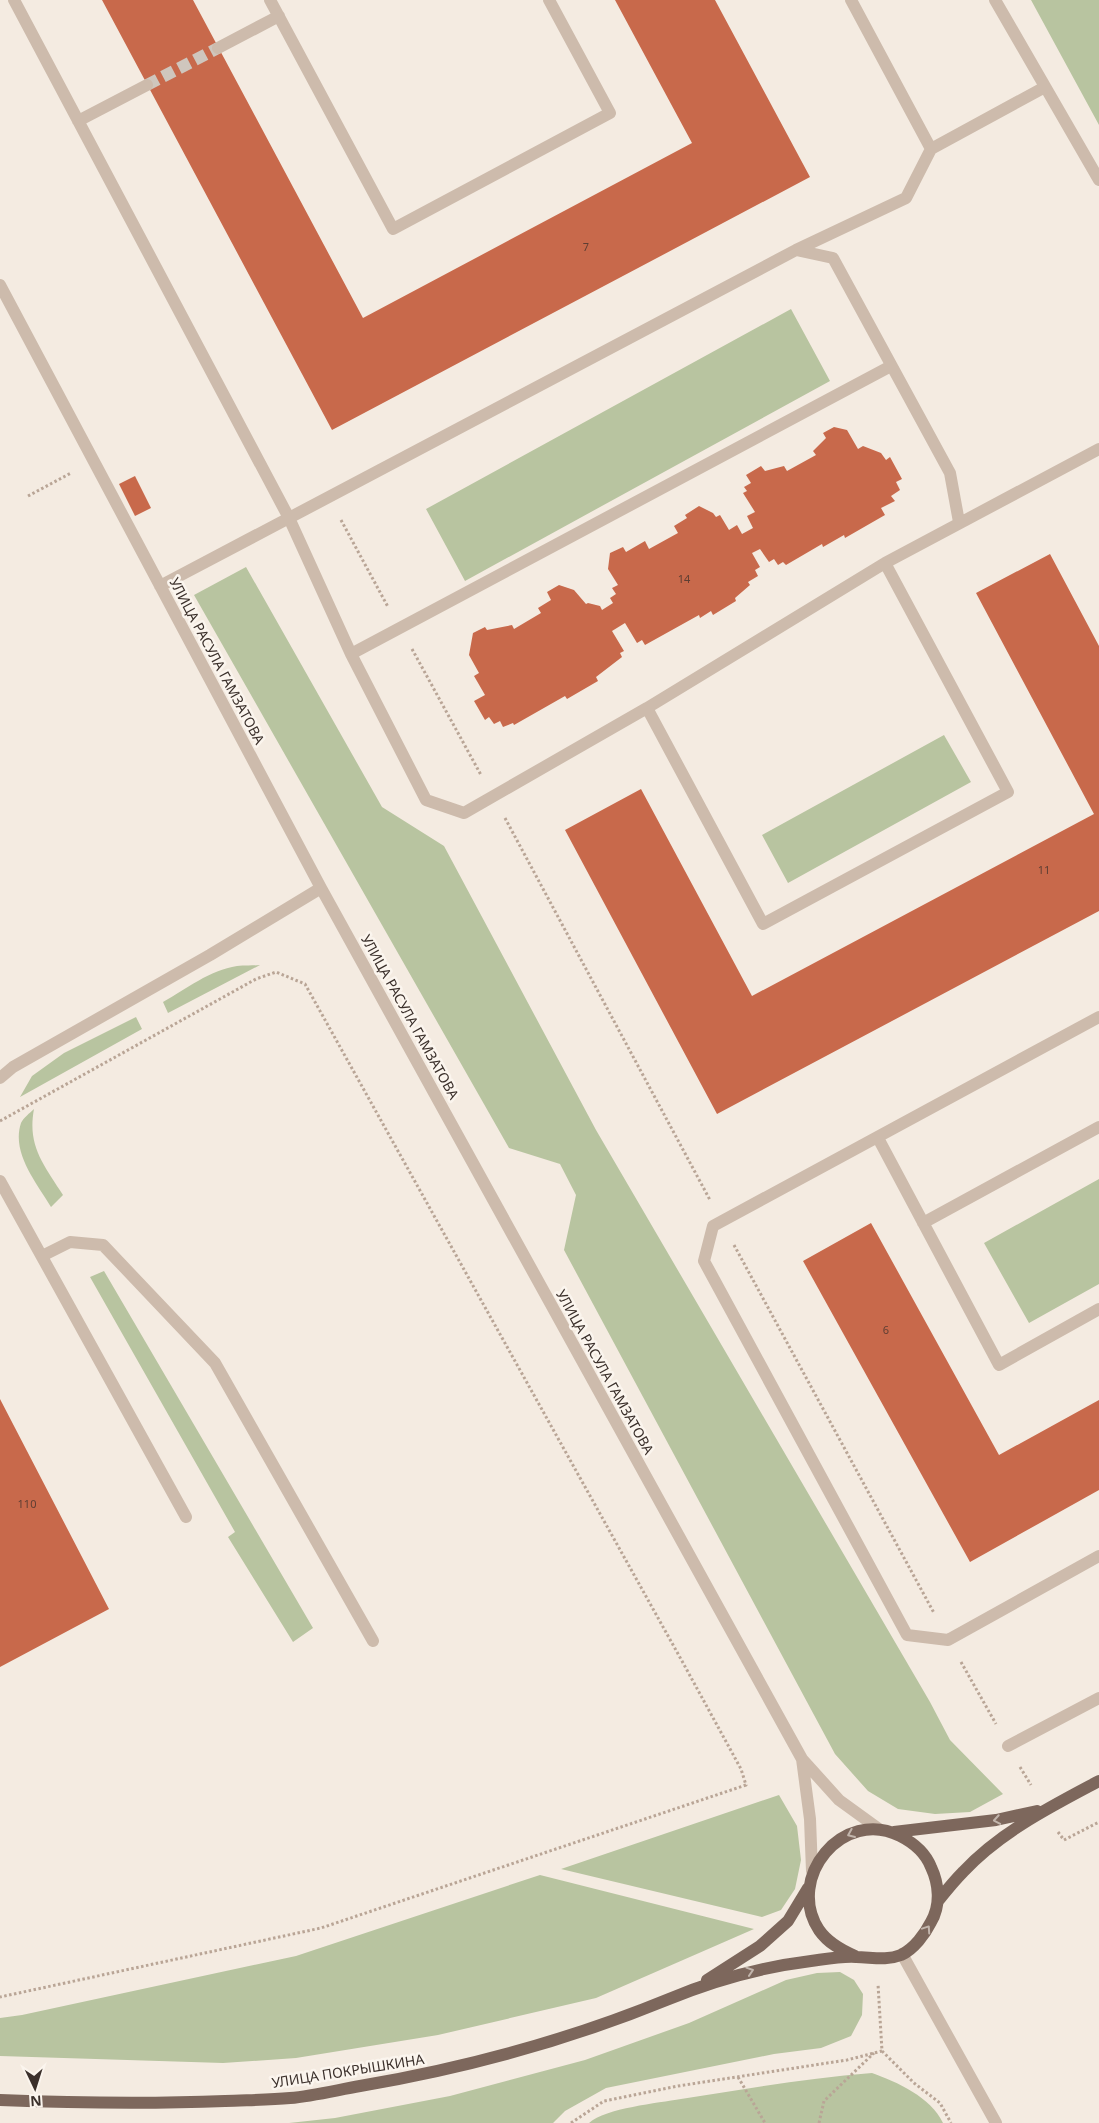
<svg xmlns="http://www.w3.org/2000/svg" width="1099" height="2123" font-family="'Noto Sans',sans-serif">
<rect width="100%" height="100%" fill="#f4ebe1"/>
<path fill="#b8c4a0" d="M1031,0h68v125z
M791,309l39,72 -365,200 -39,-72z
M246,567l136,240 62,39 152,284 334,572 20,38 53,54 -33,18 -35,2 -37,-5 -30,-18 -33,-37 -271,-504 12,-55 -16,-31 -51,-16 -315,-553z
M944,735l27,47 -183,101 -26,-48z
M260,965l-92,48 -5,-11c23,-13 47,-32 74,-36 7,-1 16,0 23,-1z
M136,1017l6,12 -122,68 12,-21 32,-23z
M34,1109c-7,37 10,56 29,86l-12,12c-14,-24 -40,-54 -30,-84 2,-5 9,-10 13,-14z
M1099,1179v105l-70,39 -45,-80z
M104,1271l209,357 -20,14 -65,-105 7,-5 -145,-255z
M779,1795l18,31 4,34 -6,29 -14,21 -19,7 -201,-48z
M540,1875l214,54 -158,69 -158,37 -142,23 -73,5 -223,-7v-38l22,-3 274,-59z
M840,1972l14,8 9,14 -1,21 -11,21 -30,12 -47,6 -168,34 -41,23 -12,12h-264l46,-5 115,-22 135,-36 104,-37 97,-43 31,-7z
M872,2073c25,9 59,24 71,50h-354c17,-15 69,-20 92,-24 64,-10 126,-21 191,-26z"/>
<path fill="#c8694b" d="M102,0h91l170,318 329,-175 -77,-143h100l95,177 -478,253z
M834,427l13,3 11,19 5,-3 18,7 5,7 4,-3 12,22 -6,3 4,8 -9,6 4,5 -14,7 4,7 -40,23 -1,-3 -21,12 -1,-3 -36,21 -3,-3 -5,3 -4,-6 -5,3 -9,-13 -8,4 8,14 -5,3 3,6 -10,6 2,3 -15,13 1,3 -23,14 -2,-4 -11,7 -1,-3 -54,30 -3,-5 -5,3 -12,-20 -13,8 12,20 -4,2 2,4 -26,20 2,4 -31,18 -2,-3 -51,29 -1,-2 -10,4 -3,-6 -6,3 -5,-7 -4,3 -11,-19 11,-6 -11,-19 5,-3 -10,-18 4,-22 12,-6 2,3 25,-5 2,4 27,-16 -3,-5 13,-8 -4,-8 12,-7 15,5 12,14 2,-1 12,3 2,4 11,-7 -3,-5 6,-4 -4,-6 6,-3 -10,-16 2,-16 13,-6 3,5 19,-11 4,8 29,-16 -4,-7 13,-8 -2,-3 14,-9 14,7 3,4 4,-2 9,15 8,-5 5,9 11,-6 -6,-12 8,-4 -12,-19 4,-2 -3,-4 7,-4 -5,-8 15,-9 4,5 19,-5 3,5 29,-16 -3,-4 13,-13 -3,-5z
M135,476l16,32 -16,8 -16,-32z
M1050,554l49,92v265l-382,203 -152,-284 76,-41 111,207 342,-182 -118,-221z
M871,1223l128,232 100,-55v90l-129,72 -167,-301z
M0,1399l109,210 -109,58z"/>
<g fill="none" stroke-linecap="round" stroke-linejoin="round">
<path stroke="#cfc6bd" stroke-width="12" stroke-dasharray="12 6" stroke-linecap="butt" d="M147,85l71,-37"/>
<path stroke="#b9a596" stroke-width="3" stroke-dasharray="2.5 2.5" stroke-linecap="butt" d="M28,496l43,-23
M341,520l47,87
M412,649l69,126
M505,818l205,382
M0,1121l256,-142 20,-7 29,12 377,677 59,108 5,16 -425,143 -321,69
M734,1245l200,368
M961,1662l35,62
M1020,1767l11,18
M1058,1832l6,8 35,-18
M882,2051l32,32 26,20 11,20
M738,2077l27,46
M571,2123l33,-22 74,-15 169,-26 35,-9 -4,-67
M819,2123l5,-22 50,-48"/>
<path stroke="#cdbbac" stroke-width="12" d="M14,0l275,518 -129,68
M270,0l123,229 217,-116 -61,-113
M851,0l80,149 114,-62
M995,0l104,180
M218,48l61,-32
M78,121l69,-36
M796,250l110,-52 25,-49
M0,285l321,603 481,871 37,41 40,29
M959,522l-9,-49 -117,-215 -37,-8 -507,268 62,136 75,146 38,13 183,-105 238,-145 214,-114
M351,654l540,-288
M647,708l116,216 245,-132 -123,-229
M1099,1017l-386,209 -9,35 203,374 41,5 151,-84
M0,1078l13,-11 197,-112 111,-67
M878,1138l121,227 100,-56
M0,1181l186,336
M923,1223l176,-96
M42,1256l28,-14 33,3 112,118 158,278
M1008,1746l91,-48
M802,1759l8,60 2,52
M902,1954l94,169"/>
<path stroke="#7d675c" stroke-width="12" d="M894,1832l102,-12 41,-9
M938,1901c8,-10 16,-20 25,-29 37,-40 89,-66 136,-91
M707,1980l53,-34 28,-25 20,-33
M0,2100c75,3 150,4 225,1 22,-1 44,-1 65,-3 23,-2 47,-8 70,-12 106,-18 209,-46 309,-87 46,-19 93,-32 142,-38 15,-2 31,-5 45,-4 15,0 30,4 45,-2 13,-6 24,-21 30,-33 10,-17 8,-38 0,-55 -6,-15 -17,-24 -31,-31 -57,-29 -115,42 -81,94 9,13 22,20 36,26"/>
</g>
<defs><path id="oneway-chevron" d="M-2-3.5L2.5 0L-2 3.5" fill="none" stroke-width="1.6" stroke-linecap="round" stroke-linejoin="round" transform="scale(1.25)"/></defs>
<g stroke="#c2b5ac">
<use href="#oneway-chevron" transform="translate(997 1820) rotate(170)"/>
<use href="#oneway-chevron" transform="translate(851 1834) rotate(157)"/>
<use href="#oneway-chevron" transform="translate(927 1929) rotate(-56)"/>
<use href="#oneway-chevron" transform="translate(750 1971) rotate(-18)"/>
</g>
<g text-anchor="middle" stroke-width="5" stroke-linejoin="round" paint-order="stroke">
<g font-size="11" fill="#5e3e33">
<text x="586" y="251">7</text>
<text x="684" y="583">14</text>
<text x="1044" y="874">11</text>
<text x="886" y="1334">6</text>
<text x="27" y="1508">110</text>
</g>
<g font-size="14" fill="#3b302b" stroke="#fbf5ee">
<text transform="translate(217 661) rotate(62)" y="5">УЛИЦА РАСУЛА ГАМЗАТОВА</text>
<text transform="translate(410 1017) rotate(61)" y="5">УЛИЦА РАСУЛА ГАМЗАТОВА</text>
<text transform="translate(605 1372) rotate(61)" y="5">УЛИЦА РАСУЛА ГАМЗАТОВА</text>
<text transform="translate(348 2071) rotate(-9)" y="5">УЛИЦА ПОКРЫШКИНА</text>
</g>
</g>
<g transform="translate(35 2088) rotate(176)" stroke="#fbf5ee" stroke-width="4" paint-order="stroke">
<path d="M0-4L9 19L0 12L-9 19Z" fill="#3b302b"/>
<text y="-8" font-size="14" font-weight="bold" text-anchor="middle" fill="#3b302b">N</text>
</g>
</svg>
